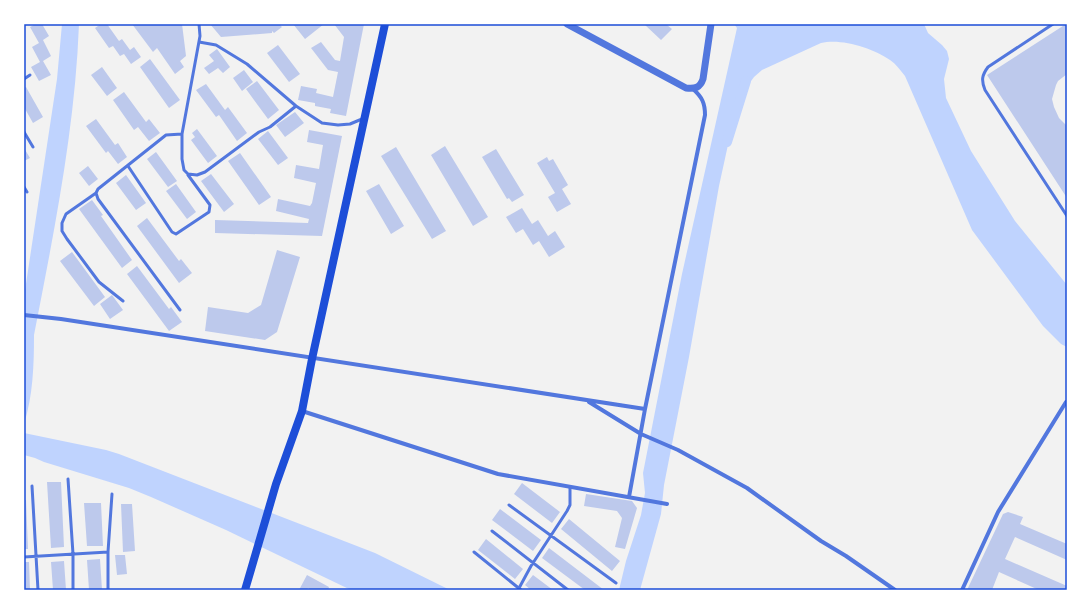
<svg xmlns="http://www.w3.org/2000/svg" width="1091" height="614" font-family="Cabin,sans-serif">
<rect width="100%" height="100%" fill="#f2f2f2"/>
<path fill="#bfd3fe" d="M62,24h17c-4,105 -25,208 -45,311 0,30 -1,61 -10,89v-127l33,-218z
M734,24h190l4,9 14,12 5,6 2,8 -5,20 2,19 25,53 44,70 52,64v62l-6,-3 -18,-18 -71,-96 -67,-154c-5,-6 -9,-12 -15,-16 -17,-12 -49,-22 -69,-17l-59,27 -8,7 -16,22 -19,87 -30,171 -25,128 -3,29 -21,76h-21l7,-29 15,-46 4,-22 -2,-20 39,-199 55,-246z
M24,433l82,17 13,4 256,99 75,37h-99l-125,-60 -75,-33 -22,-9 -85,-26 -9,-4 -11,-3z"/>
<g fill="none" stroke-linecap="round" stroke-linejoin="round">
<path stroke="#bfd3fe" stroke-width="10" d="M727,142l19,-61"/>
</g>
<path fill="#bdc9ec" d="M36,24h6l7,12 -6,4 8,16 -8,5 8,14 -12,6 -8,-14 9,-5 -8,-15 7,-4 -9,-16z
M101,24h6l12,17 3,-2 8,11 4,-3 7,10 -10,7 -7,-10 -4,2 -7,-10 -4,2 -14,-20z
M132,24h50l4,32 -6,5 4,6 -9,7 -18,-26 -4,4z
M210,24h69l3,3 -8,6 -2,-2v2l-51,4z
M293,24h31l-19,15z
M334,24h30l-18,92 -16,-3 1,-4 -16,-3v-3l-17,-3 3,-14 16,3 -1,4 17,4 5,-25 -10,-2 -17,-22 10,-6 14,18 5,1 4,-24z
M644,24h24l-1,1 5,4 -11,11z
M1066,24l1,50 -9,7 -2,4 -4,14 2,8 5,11 8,8v72l-80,-123z
M278,45l22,29 -11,8 -22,-29z
M217,49l13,18 -7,6 -5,-5 -9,6 -5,-6 10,-7 -5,-6z
M150,59l30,41 -11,8 -29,-41z
M102,67l15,21 -10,8 -16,-21z
M244,70l9,12 -11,9 -9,-13z
M257,81l22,29 -11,9 -22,-30z
M206,84l19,26 3,-3 19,26 -10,8 -18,-26 -3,2 -20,-27z
M26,87l17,30 -10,6 -9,-16v-19z
M124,92l22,30 3,-3 11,14 -11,8 -11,-14 -4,3 -21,-30z
M295,112l9,11 -19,14 -9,-12z
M96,119l19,26 3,-2 9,14 -9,7 -10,-13 -2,2 -20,-27z
M197,129l20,27 -9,7 -17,-23 4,-3 -3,-4z
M309,130l33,6 -20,100 -107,-3v-13l93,3 1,-4 -33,-8 2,-12 32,7 2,-3 4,-20 -22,-5 2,-13 23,4 4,-24 -16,-3z
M268,131l20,27 -10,7 -20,-26z
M445,146l43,71 -15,9 -42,-71z
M396,147l50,84 -14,8 -51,-83z
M24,148l6,10 -6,3z
M496,149l28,46 -12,7 -3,-4 -2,1 -25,-42z
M156,152l21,29 -9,6 -21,-28z
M240,153l31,44 -12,8 -31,-44z
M547,157l2,4 4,-2 15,26 -6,4 9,15 -14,8 -9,-15 7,-4 -18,-30z
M88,166l10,13 -9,7 -10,-13z
M211,174l23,30 -10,8 -23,-31z
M126,175l20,28 -10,7 -20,-27z
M176,184l20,28 -9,7 -21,-28z
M379,184l25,42 -13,8 -25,-43z
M92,200l11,15 -2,1 31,44 -10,8 -43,-59z
M522,208l10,16 6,-4 10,16 7,-5 10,16 -16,10 -10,-16 -6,4 -10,-16 -7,4 -10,-16z
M147,218l32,43 2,-2 11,14 -13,10 -42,-57z
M277,250l23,7 -23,75 -12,8 -60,-9 3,-24 40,6 13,-8z
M72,252l33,45 -11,9 -34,-45z
M137,266l32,43 2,-2 11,15 -13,9 -42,-57z
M112,295l11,15 -13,9 -10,-15z
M47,482h14l3,65 -13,1z
M522,483l38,29 -8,11 -38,-29z
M586,494l46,7 5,7 -12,41 -10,-2 7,-29 -5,-7 -33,-5z
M24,500h2l2,49h-4z
M84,503h17l2,43h-16z
M121,504h11l3,47 -12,1z
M500,509l41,31 -8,11 -41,-31z
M1008,512l15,5 -3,7 47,20v16l-52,-23 -10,22 62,27 -2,4h-26l-40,-18 -7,18h-25l36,-76z
M569,519l51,42 -8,10 -51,-42z
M486,539l37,30 -8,10 -37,-29z
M549,548l55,42h-19l-43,-32z
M115,555h10l2,19 -10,1z
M100,559l2,31h-13l-2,-30z
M64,561l2,29h-13l-2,-28z
M24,562h5l1,28h-6z
M307,575l22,12 -1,3h-17l-3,-2 -1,2h-8z
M533,575l20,15h-22l-6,-5z"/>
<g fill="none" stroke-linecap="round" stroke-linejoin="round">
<path stroke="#5277de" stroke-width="3" d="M199,24l1,12 -18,98v25l2,11 4,4 9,1 8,-3 54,-40 11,-5 26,-21
M1053,24l-65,43c-6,8 -7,13 -3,23l82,126
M199,42l17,3 31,19 49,42 26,17 16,2 12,-1 12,-5
M24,79l6,-4
M24,132l9,15
M128,166l44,66 4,2 33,-22 1,-7 -22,-30
M24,187l3,5
M96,193l-30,21 -4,9v8l5,8 32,43 24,19
M180,310l-82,-111 -2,-6 2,-4 68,-54 16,-1
M68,479l5,75v36
M32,486l6,104
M509,505l107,78
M492,531l76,59
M474,552l47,38
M24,557l84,-5
M108,590v-38l4,-58
M518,590l13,-24 36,-55 3,-6v-18"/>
<path stroke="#5277de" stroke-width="4" d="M24,315l37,4 584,90 -16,88
M589,402l52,32 37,16 69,38 74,53 25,15 49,34
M645,409l60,-294c0,-12 -3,-18 -12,-26
M302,411l196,63 169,30
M962,590l36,-78 68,-110"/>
<path stroke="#5277de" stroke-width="7" d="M567,24l119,64c9,1 14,0 17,-9l8,-55"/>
<path stroke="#1d4ed8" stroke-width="8" d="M245,590l31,-106 26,-73 10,-52 73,-335"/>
</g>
<rect width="1091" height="614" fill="none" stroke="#ffffff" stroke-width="50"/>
<rect x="25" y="25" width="1041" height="564" fill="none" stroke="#1d4ed8" stroke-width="1.5"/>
</svg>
